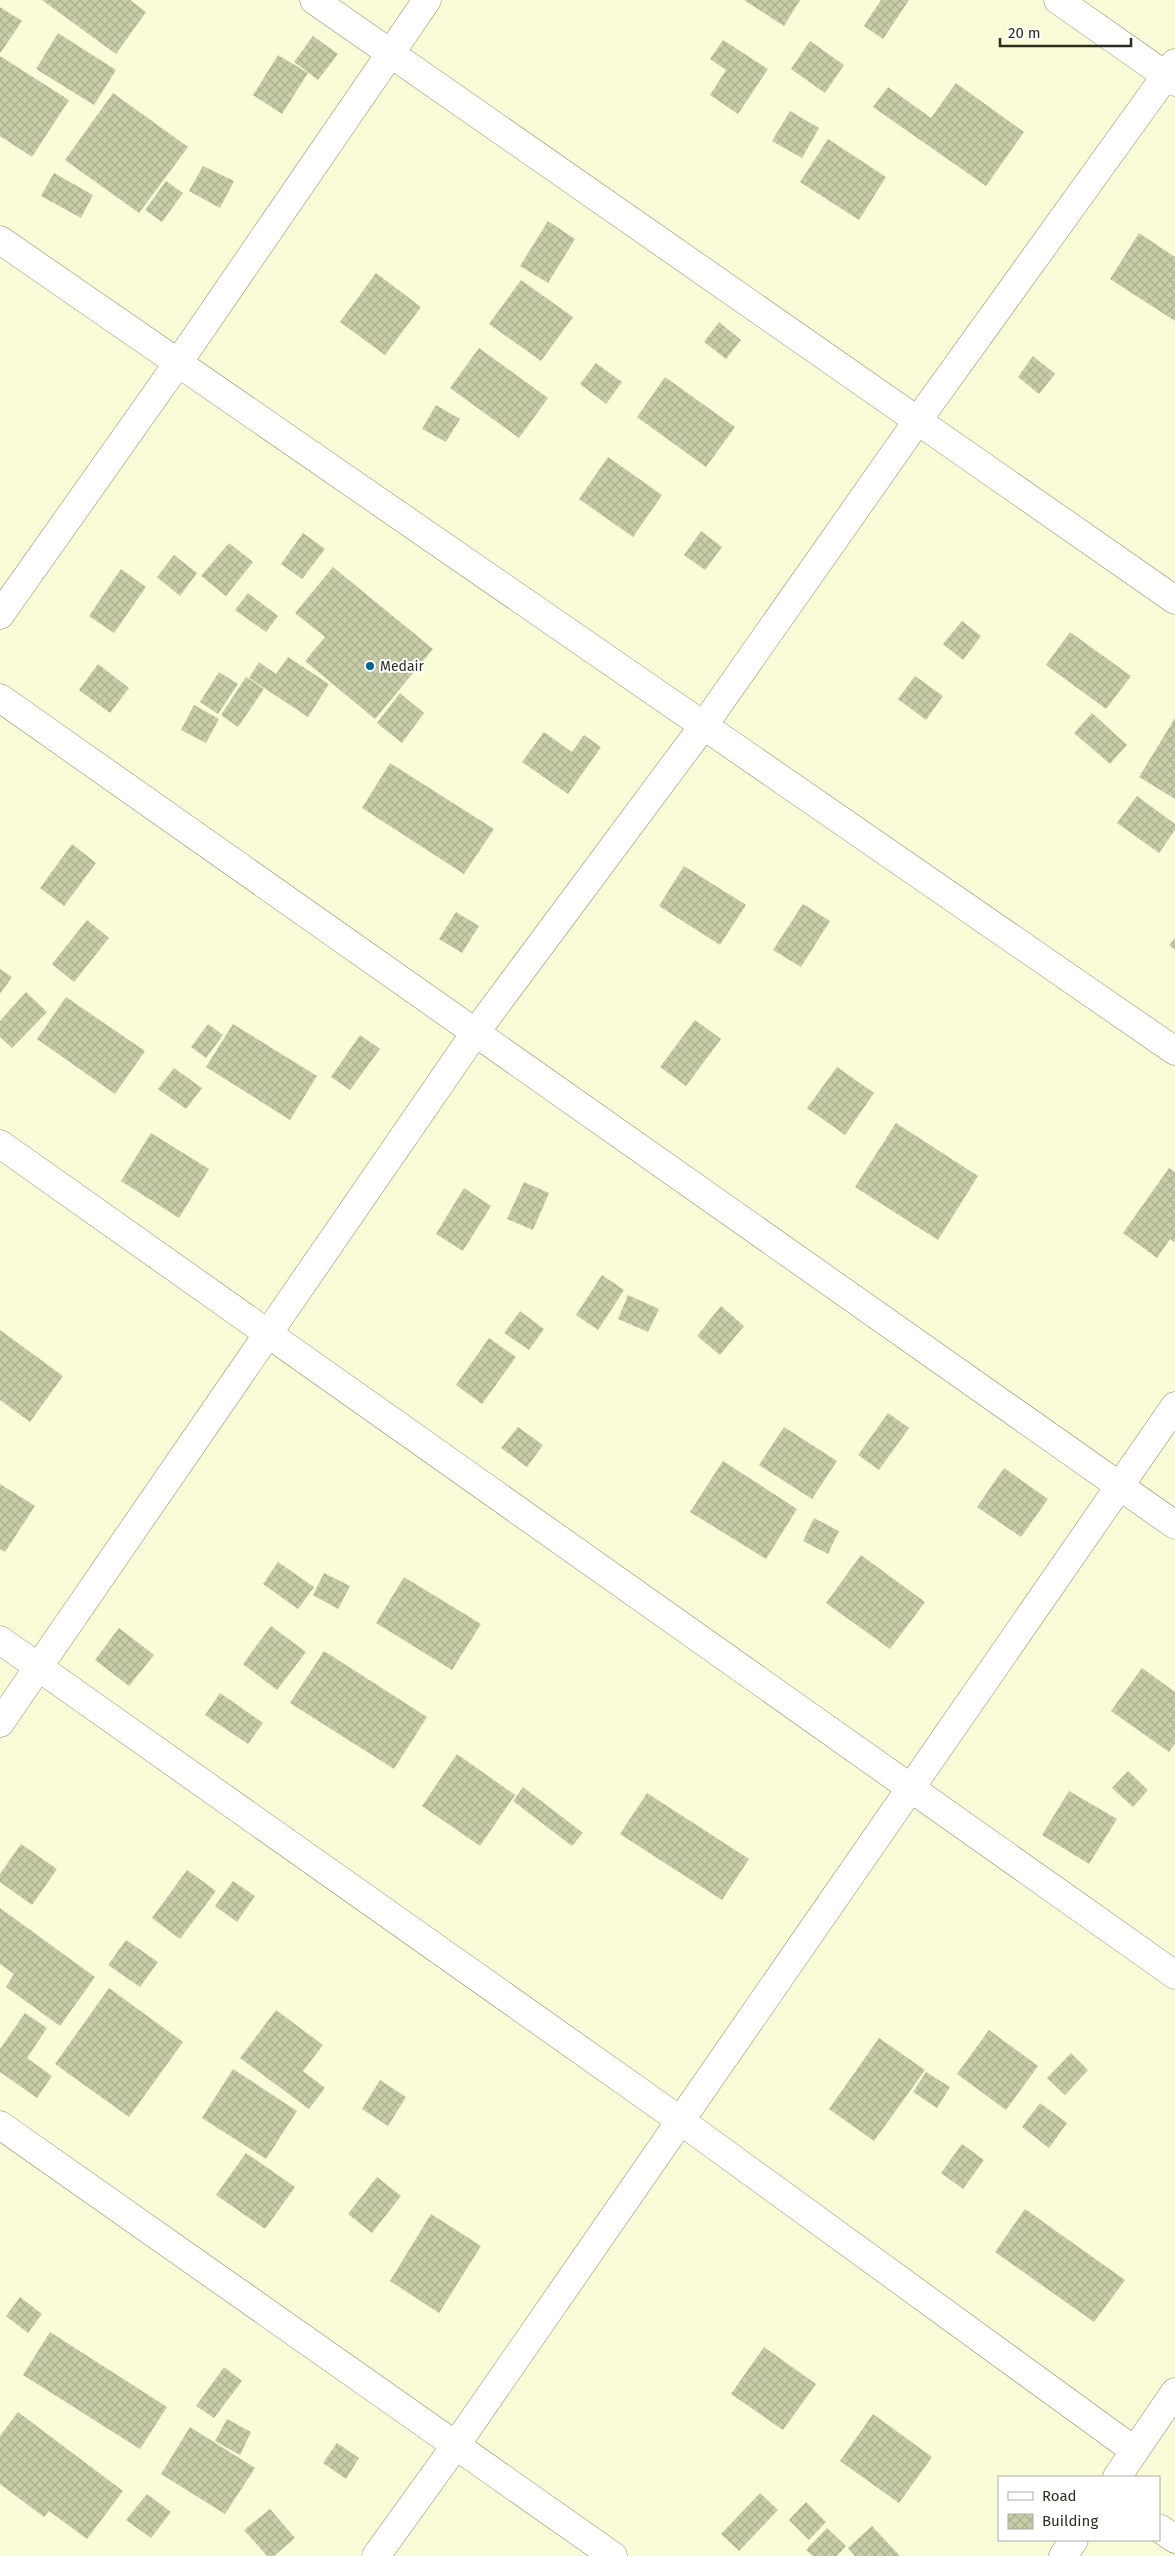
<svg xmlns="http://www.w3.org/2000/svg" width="1175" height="2556" font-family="'Fira Sans',sans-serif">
<defs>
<pattern id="building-cross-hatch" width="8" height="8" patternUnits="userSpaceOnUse" patternTransform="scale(1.25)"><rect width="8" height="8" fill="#c9cca8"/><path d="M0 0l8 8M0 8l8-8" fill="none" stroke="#adb090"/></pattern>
</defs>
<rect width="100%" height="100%" fill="#f9fcd6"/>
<path fill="url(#building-cross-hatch)" d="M42,0h88l16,12 -30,42z
M744,0h56l-16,26z
M881,0h28l-26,39 -19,-13z
M0,7l22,14 -21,31h-1z
M58,33l58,37 -22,35 -58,-36z
M313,36l25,18 -20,26 -24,-18z
M723,40l45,29 -30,45 -28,-19 16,-25 -16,-11z
M810,41l34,24 -19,28 -34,-24z
M278,55l30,18 -26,41 -29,-19z
M0,56l69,44 -37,57 -32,-21z
M956,83l68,49 -38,54 -113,-79 15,-20 43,31z
M113,93l75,54 -49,66 -74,-53z
M790,111l29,17 -17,30 -30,-17z
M828,139l58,38 -27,43 -59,-38z
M203,166l31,15 -14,27 -31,-17z
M54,173l39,22 -12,23 -40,-22z
M166,181l17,12 -21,29 -17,-12z
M548,221l27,18 -27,44 -28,-17z
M1139,233l36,24v64l-65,-42z
M376,273l45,34 -36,48 -45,-33z
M521,280l52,37 -32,44 -52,-37z
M719,322l22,18 -15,19 -22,-17z
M479,348l69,50 -29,40 -69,-50z
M1033,356l22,18 -16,20 -21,-17z
M596,363l26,19 -16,22 -26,-20z
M665,377l70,50 -29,40 -69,-50z
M436,405l24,14 -14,23 -24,-13z
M608,457l54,38 -29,42 -54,-38z
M701,531l21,16 -17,23 -21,-15z
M303,533l22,16 -23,30 -21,-15z
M229,543l24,19 -27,34 -25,-20z
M174,555l23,18 -17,23 -23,-19z
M333,567l100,82 -58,70 -70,-58 20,-24 -30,-24z
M121,569l25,18 -32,46 -25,-17z
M248,593l30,23 -12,16 -31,-22z
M962,621l19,15 -18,24 -20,-16z
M1070,632l61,44 -25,33 -60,-44z
M288,657l41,27 -21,33 -59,-39 10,-16 17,12z
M98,664l31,24 -19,25 -31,-23z
M219,672l19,12 -20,30 -18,-12z
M915,676l28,20 -17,24 -28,-21z
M246,677l18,12 -26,38 -17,-12z
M400,693l24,20 -22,30 -25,-20z
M194,705l25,14 -13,24 -25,-13z
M1092,713l35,32 -17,19 -36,-31z
M1175,718v81l-36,-22z
M544,732l28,20 12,-17 17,12 -33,47 -46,-32z
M390,763l104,66 -30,45 -102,-66z
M1137,796l38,28v6l-16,23 -42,-30z
M72,844l24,19 -32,43 -24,-18z
M684,866l62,39 -26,40 -61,-39z
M803,904l27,17 -29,46 -28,-17z
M456,912l23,14 -17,27 -23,-14z
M87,920l22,18 -35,44 -22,-18z
M1175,938v12l-6,-5z
M0,969l12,8 -12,17z
M26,992l21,20 -35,36 -12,-11v-16z
M66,997l79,54 -30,43 -78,-55z
M695,1020l26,19 -35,47 -26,-19z
M208,1024l15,11 -17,23 -15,-11z
M233,1024l84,52 -27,44 -84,-53z
M360,1035l20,14 -30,41 -19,-13z
M837,1067l37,26 -29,42 -38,-27z
M174,1068l28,20 -16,21 -28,-20z
M896,1123l82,53 -40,64 -83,-53z
M151,1133l58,36 -30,49 -58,-37z
M1169,1168l6,4v71l-5,-4 -13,19 -34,-25z
M524,1182l25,11 -16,37 -26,-11z
M464,1188l27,18 -28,45 -27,-17z
M602,1275l22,15 -26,40 -22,-15z
M628,1295l31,14 -11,23 -30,-13z
M721,1306l23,20 -24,29 -23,-19z
M520,1311l24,18 -15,21 -25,-17z
M0,1330l63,46 -33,46 -30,-22z
M489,1338l27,19 -34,47 -26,-19z
M888,1413l21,15 -30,42 -21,-15z
M518,1427l25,18 -16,22 -26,-19z
M784,1427l53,34 -25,38 -53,-34z
M723,1461l74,48 -31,50 -76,-47z
M1004,1468l44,31 -27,38 -44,-30z
M0,1484l35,22 -30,46 -5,-3z
M814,1518l25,13 -11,23 -25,-13z
M861,1555l64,47 -35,47 -64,-46z
M278,1562l36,25 -16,22 -35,-25z
M324,1573l26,13 -12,23 -25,-14z
M404,1577l77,47 -29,46 -76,-47z
M271,1626l35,26 -29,38 -34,-26z
M119,1628l35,27 -25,31 -34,-26z
M324,1651l103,66 -33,52 -104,-66z
M1142,1668l33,24v51l-6,9 -58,-41z
M220,1693l43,30 -15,21 -43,-29z
M457,1754l58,41 -35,51 -58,-40z
M1128,1771l20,19 -15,17 -21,-19z
M523,1787l60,46 -11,13 -59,-45z
M1069,1791l48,28 -28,45 -47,-29z
M647,1793l102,66 -27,41 -102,-66z
M21,1844l36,25 -25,36 -32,-23v-8z
M187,1870l29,21 -36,48 -28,-21z
M233,1881l22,15 -18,26 -22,-16z
M0,1908l95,69 -35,49 -54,-39 8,-13 -14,-10z
M126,1940l32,22 -18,25 -32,-22z
M109,1988l74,54 -54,75 -74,-53z
M276,2010l47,35 -20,26 22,17 -16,21 -69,-51z
M25,2013l22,15 -20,30 25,18 -15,22 -37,-26v-23z
M989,2030l49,36 -32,44 -49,-36z
M879,2038l46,32 -51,71 -45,-32z
M1071,2053l17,17 -23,25 -18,-17z
M233,2069l64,42 -31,48 -64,-41z
M926,2072l24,15 -13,21 -24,-16z
M380,2080l26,17 -18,29 -26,-17z
M1040,2103l27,20 -18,25 -27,-21z
M962,2144l22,16 -21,29 -22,-16z
M246,2153l49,34 -30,42 -49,-34z
M377,2177l24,19 -29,37 -24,-19z
M1025,2209l100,71 -31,42 -99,-70z
M431,2214l50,32 -42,67 -49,-32z
M20,2297l22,17 -14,19 -22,-17z
M50,2332l117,75 -27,42 -117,-74z
M764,2347l52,37 -33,46 -52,-36z
M224,2367l18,14 -28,37 -18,-12z
M18,2412l105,79 -36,48 -38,-28 -5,6 -44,-33v-48z
M873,2414l59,43 -33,46 -59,-42z
M227,2419l24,13 -11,23 -25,-14z
M190,2427l65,41 -30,46 -64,-40z
M337,2443l22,15 -13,21 -23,-16z
M760,2493l18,17 -39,41 -18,-17z
M147,2494l24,18 -20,26 -25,-18z
M806,2502l20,20 -17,18 -20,-20z
M270,2509l25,29 -21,18h-7l-23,-26z
M872,2526l28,30h-45l-7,-8z
M827,2528l19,18 -9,10h-24l-7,-6z"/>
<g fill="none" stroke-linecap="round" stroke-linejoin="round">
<g stroke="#898c69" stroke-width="29">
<path id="street" d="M314,0l861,600
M1058,0l117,82
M0,240l1175,811
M0,615l178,-252 249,-363
M0,698l1175,827
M0,1144l1175,831
M0,1640l681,481 454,330
M0,1723l475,-690 229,-308 214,-305 257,-357
M0,2125l613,431
M1117,2477l58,-85
M1159,2528l16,11
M376,2556l80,-111 719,-1039
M1063,2556l11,-16"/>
</g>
<use href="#street" stroke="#fff" stroke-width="28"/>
</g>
<circle fill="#006695" stroke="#fff" stroke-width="2" cx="370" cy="666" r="5"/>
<g text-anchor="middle" stroke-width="4" stroke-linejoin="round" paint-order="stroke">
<g font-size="14" fill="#2c2d1f" stroke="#fff" text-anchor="start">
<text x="380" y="671">Medair</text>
</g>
</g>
<rect x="998" y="2476" width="162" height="65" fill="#ffffff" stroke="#ababa5"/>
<rect x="1008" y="2492" width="25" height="8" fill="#ffffff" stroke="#ababa5"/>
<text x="1042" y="2501" font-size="15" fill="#2c2d1f">Road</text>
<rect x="1008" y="2514" width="25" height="15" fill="url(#building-cross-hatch)" stroke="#ababa5"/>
<text x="1042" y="2526" font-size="15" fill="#2c2d1f">Building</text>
<path d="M1000 38v8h131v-8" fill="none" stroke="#2c2d1f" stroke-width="2.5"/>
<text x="1008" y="38" font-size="15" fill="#2c2d1f" stroke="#ffffff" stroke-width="4" paint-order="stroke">20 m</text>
</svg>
